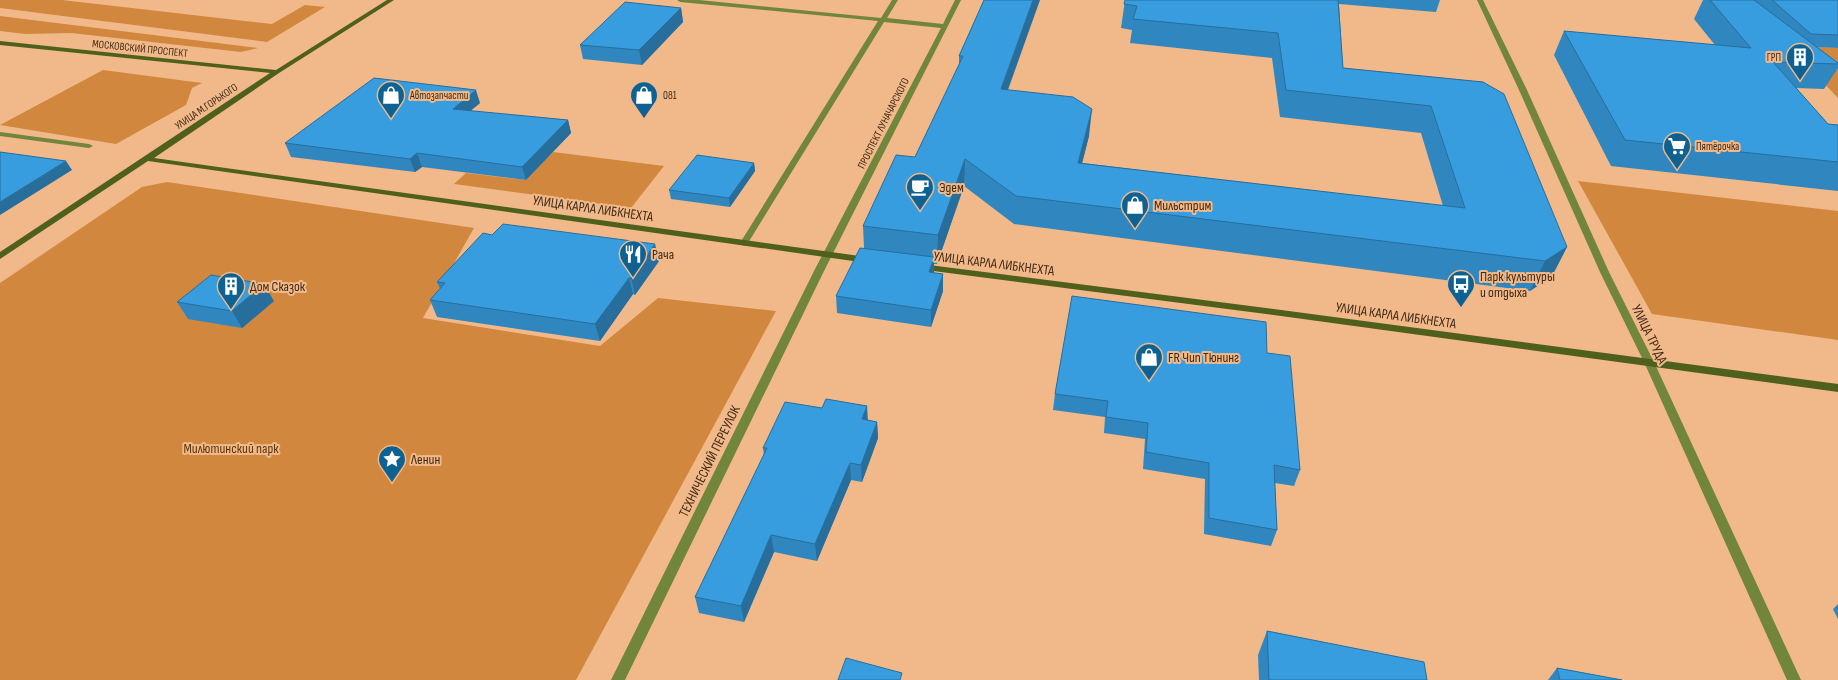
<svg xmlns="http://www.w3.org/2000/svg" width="1838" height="680" font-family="'Sofia Sans Condensed',sans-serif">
<rect width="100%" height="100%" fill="#f1b989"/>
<path fill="#d2873e" d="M0,0h62l210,24 33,-19 20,2 -58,35 -267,-34z
M0,16l258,32 -17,4 -170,-19 -46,1 -25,-3z
M1804,46l34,2v50l-47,-49z
M103,70l99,13 -10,5 -6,17 -70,39 -116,-19z
M553,152l111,14 -33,42 -177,-24 12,-11 60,7z
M1578,181l260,30v129l-186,-26z
M167,182l307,46 -51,90 177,28 58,-48 118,13 -200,369h-576v-397l142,-96z"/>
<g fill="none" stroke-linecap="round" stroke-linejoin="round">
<path fill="#71853b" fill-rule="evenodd" d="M677,0h22l182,18 11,-18h6l-11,18 56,6 12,-24h6l-137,271 -199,409h-14l203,-409 127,-243 -57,-6 -136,221 -4,3 -4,-3 138,-222 -198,-19z
M1477,0h6l44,90 82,182 45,90 147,318h-14l-143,-318 -44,-90 -81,-182z
M0,132l89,12 4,2 -4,2 -89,-12z"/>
<path fill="#4f601d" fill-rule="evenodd" d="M387,0h7l-115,73 -125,85 713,99 5,3 -5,3 -719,-102 -148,98v-7l270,-179 -270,-28v-4l276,29z
M921,264l345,44 572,76v8l-572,-78 -348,-45 -2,-2z"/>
</g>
<path fill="#3087c0" d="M984,0l24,90 81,46 -7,27 361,43 -22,-73 -141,-16 -8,-59 -142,-15 2,-13 -11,-2 4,-28h315l-4,12 -97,-8 4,64 140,14 84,165 -15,29 -22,15 -516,-67 -50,-38 -27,78h-3v9l9,18 -12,36 -94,-14 -1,-17 28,-48 -1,-22 52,-69 44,-92v-9z
M1703,0h135v48l-21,-1 21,16v5l-14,21 -28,-1 32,36 10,1v66l-227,-25 -57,-111 10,-24 151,14 -21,-26z
M681,8l2,14 -41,43 -59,-6 -3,-14z
M480,103l-10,8 98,9 3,13 -45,47 -104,-13 -7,5 -124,-15 -6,-14z
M754,163l1,8 -25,36 -59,-8 -2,-9z
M659,261l-24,34 -2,-1 -33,47 -163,-24 -7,-17 10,-11 -3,-7z
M274,301l-32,27 -54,-9 -11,-17z
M1267,353l33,117 -6,16 -19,-3 2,47 -6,16 -67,-12 1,-55 -62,-10 2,-30 -41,-6 1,-16 -52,-7 2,-16z
M868,420l9,2 1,16 -16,44 -11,-2 -34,81 -43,-9 -30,70 -45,-9 -4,-16 69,-142 -1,-7z
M1838,604v15l-5,-10z
M1267,631l160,49h-168l-1,-25z
M1557,668l65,12h-74z"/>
<path fill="#276e9c" d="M1033,0h7l-41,115 2,-26z
M681,8l2,14 -41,43 -3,-15z
M476,90l4,13 -23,19 -4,-13z
M1092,109l-3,27 -14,55 3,-28z
M568,120l3,13 -45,47 -4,-13z
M417,153l5,14 -7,5 -5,-13z
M965,159l-1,27 -27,78 1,-29z
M66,161l6,9 -72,45v-13z
M754,163l1,8 -25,36 -1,-9z
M655,244l4,17 -24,34 -4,-17z
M1567,247l-15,29 -22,15 15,-30z
M934,257v17l-5,-2z
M943,274v17l-12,36v-17z
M629,278l4,16 -33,47 -5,-17z
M264,284l10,17 -32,27 -10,-17z
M867,406l1,16 -6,-3z
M877,422l1,16 -16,44 -1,-17z
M850,463l1,17 -34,81 -2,-17z
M771,535l3,17 -30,70 -3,-16z"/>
<path fill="#389ddf" stroke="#276e9c" d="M984,0h49l-32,89 72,8 19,12 -14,54 387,45 -34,-102 -145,-16 -8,-57 -145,-14 4,-13 -13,-2 1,-4h213l5,68 140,14 21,12 63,153 -22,14 -529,-65 -51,-37 -27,76 -75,-9 33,-71 19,2 48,-101h-4z
M1710,0h44l84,63v1l-65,-2 55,62 10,1v37l-213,-22 -61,-109 187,17z
M1772,0h66v35l-27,-1z
M625,2l56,6 -42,42 -59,-5z
M374,78l102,12 -23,19 115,11 -46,47 -105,-14 -7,6 -125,-16z
M0,152l66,9 -66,41z
M697,155l57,8 -25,35 -60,-8z
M503,224l152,20 -24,34h-2l-34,46 -165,-24 15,-17 -8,-1 46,-49 9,2z
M860,248l74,9 -5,15 14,2 -12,36 -95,-14z
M211,275l53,9 -32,27 -55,-9z
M1072,296l194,26 1,31 23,3 10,114 -26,-5 3,65 -68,-12v-55l-63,-11 2,-29 -42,-6 2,-16 -53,-7z
M826,399l41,7 -5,13 15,3 -16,43 -11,-2 -35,81 -44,-9 -30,71 -46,-9 72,-149h-4l22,-46 37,6z
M1267,631l157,31 3,18h-158z
M846,658l56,15 -2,7h-62z
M1557,668l65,12h-62z"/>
<defs>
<g id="building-pin" transform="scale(1.4375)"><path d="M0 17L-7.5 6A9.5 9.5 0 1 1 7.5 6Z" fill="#0d6293" stroke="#f1b989"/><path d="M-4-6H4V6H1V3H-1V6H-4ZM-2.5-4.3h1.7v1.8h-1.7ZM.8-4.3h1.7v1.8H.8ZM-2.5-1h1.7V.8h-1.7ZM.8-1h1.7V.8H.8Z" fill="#fff"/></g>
<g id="shop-pin" transform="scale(1.4375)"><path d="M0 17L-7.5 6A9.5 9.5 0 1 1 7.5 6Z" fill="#0d6293" stroke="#f1b989"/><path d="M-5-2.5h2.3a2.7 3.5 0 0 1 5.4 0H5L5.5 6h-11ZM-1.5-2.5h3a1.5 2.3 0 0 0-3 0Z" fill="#fff"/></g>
<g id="supermarket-pin" transform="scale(1.4375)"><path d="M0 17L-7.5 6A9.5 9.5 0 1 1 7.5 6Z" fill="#0d6293" stroke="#f1b989"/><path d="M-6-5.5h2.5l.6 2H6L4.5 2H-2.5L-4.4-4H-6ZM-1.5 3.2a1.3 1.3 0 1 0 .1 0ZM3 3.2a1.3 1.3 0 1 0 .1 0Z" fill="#fff"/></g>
<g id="cafe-pin" transform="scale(1.4375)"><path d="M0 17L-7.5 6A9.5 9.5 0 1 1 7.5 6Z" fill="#0d6293" stroke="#f1b989"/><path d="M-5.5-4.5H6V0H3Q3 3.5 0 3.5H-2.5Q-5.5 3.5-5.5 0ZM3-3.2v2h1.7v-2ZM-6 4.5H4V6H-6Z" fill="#fff"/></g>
<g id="restaurant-pin" transform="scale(1.4375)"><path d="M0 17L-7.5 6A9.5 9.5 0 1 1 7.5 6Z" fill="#0d6293" stroke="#f1b989"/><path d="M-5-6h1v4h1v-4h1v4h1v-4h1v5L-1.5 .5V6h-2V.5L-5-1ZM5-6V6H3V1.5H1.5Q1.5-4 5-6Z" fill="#fff"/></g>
<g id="bus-pin" transform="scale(1.4375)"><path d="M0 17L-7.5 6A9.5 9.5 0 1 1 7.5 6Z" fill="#0d6293" stroke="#f1b989"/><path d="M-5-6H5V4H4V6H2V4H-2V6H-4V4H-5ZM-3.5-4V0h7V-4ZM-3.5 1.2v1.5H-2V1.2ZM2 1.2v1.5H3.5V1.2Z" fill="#fff"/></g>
<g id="sight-pin" transform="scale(1.4375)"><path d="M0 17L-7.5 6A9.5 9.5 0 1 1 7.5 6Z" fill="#0d6293" stroke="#f1b989"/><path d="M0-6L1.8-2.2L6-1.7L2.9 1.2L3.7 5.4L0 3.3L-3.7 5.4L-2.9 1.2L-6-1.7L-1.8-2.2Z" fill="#fff"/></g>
</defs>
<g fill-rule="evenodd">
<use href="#building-pin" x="1800" y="57"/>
<use href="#shop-pin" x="391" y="95"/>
<use href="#shop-pin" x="644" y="95"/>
<use href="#supermarket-pin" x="1677" y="146"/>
<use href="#cafe-pin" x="920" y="187"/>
<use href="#shop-pin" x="1135" y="205"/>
<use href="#restaurant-pin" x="633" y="254"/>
<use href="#bus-pin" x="1461" y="284"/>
<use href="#building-pin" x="231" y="286"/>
<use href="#shop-pin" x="1149" y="357"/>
<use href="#sight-pin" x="392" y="459"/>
</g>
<g text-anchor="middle" stroke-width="4" stroke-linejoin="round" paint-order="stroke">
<g font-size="11" fill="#402a17" stroke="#f1b989">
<text transform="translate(140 48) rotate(6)" y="4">МОСКОВСКИЙ ПРОСПЕКТ</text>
<text transform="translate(206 106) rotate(-34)" y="4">УЛИЦА М.ГОРЬКОГО</text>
<text transform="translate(883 123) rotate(-63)" y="4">ПРОСПЕКТ ЛУНАЧАРСКОГО</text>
</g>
<g font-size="11" fill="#402a17" stroke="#f1b989" text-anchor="start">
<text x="1781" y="61" text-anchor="end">ГРП</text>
<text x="410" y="99">Автозапчасти</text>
<text x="663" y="99">081</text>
<text x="1696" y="150">Пятёрочка</text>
</g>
<g font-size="14" fill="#402a17" stroke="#f1b989" text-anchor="start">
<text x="939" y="192">Эдем</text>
<text x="1154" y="210">Мильстрим</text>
<text x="652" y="259">Рача</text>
<text x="1480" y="281">Парк культуры<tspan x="1480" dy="16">и отдыха</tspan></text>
<text x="250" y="291">Дом Сказок</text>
<text x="1168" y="362">FR Чип Тюнинг</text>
<text x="411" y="464">Ленин</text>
</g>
<g font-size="14" fill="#402a17" stroke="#f1b989">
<text transform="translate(593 208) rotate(8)" y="5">УЛИЦА КАРЛА ЛИБКНЕХТА</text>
<text transform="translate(994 263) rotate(7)" y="5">УЛИЦА КАРЛА ЛИБКНЕХТА</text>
<text transform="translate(1396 315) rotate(8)" y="5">УЛИЦА КАРЛА ЛИБКНЕХТА</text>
<text transform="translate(1650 334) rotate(64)" y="5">УЛИЦА ТРУДА</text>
<text transform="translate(709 461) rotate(-64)" y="5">ТЕХНИЧЕСКИЙ ПЕРЕУЛОК</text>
</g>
<g font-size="14" fill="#5d3508" stroke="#f1b989">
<text x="231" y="453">Милютинский парк</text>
</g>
</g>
</svg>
